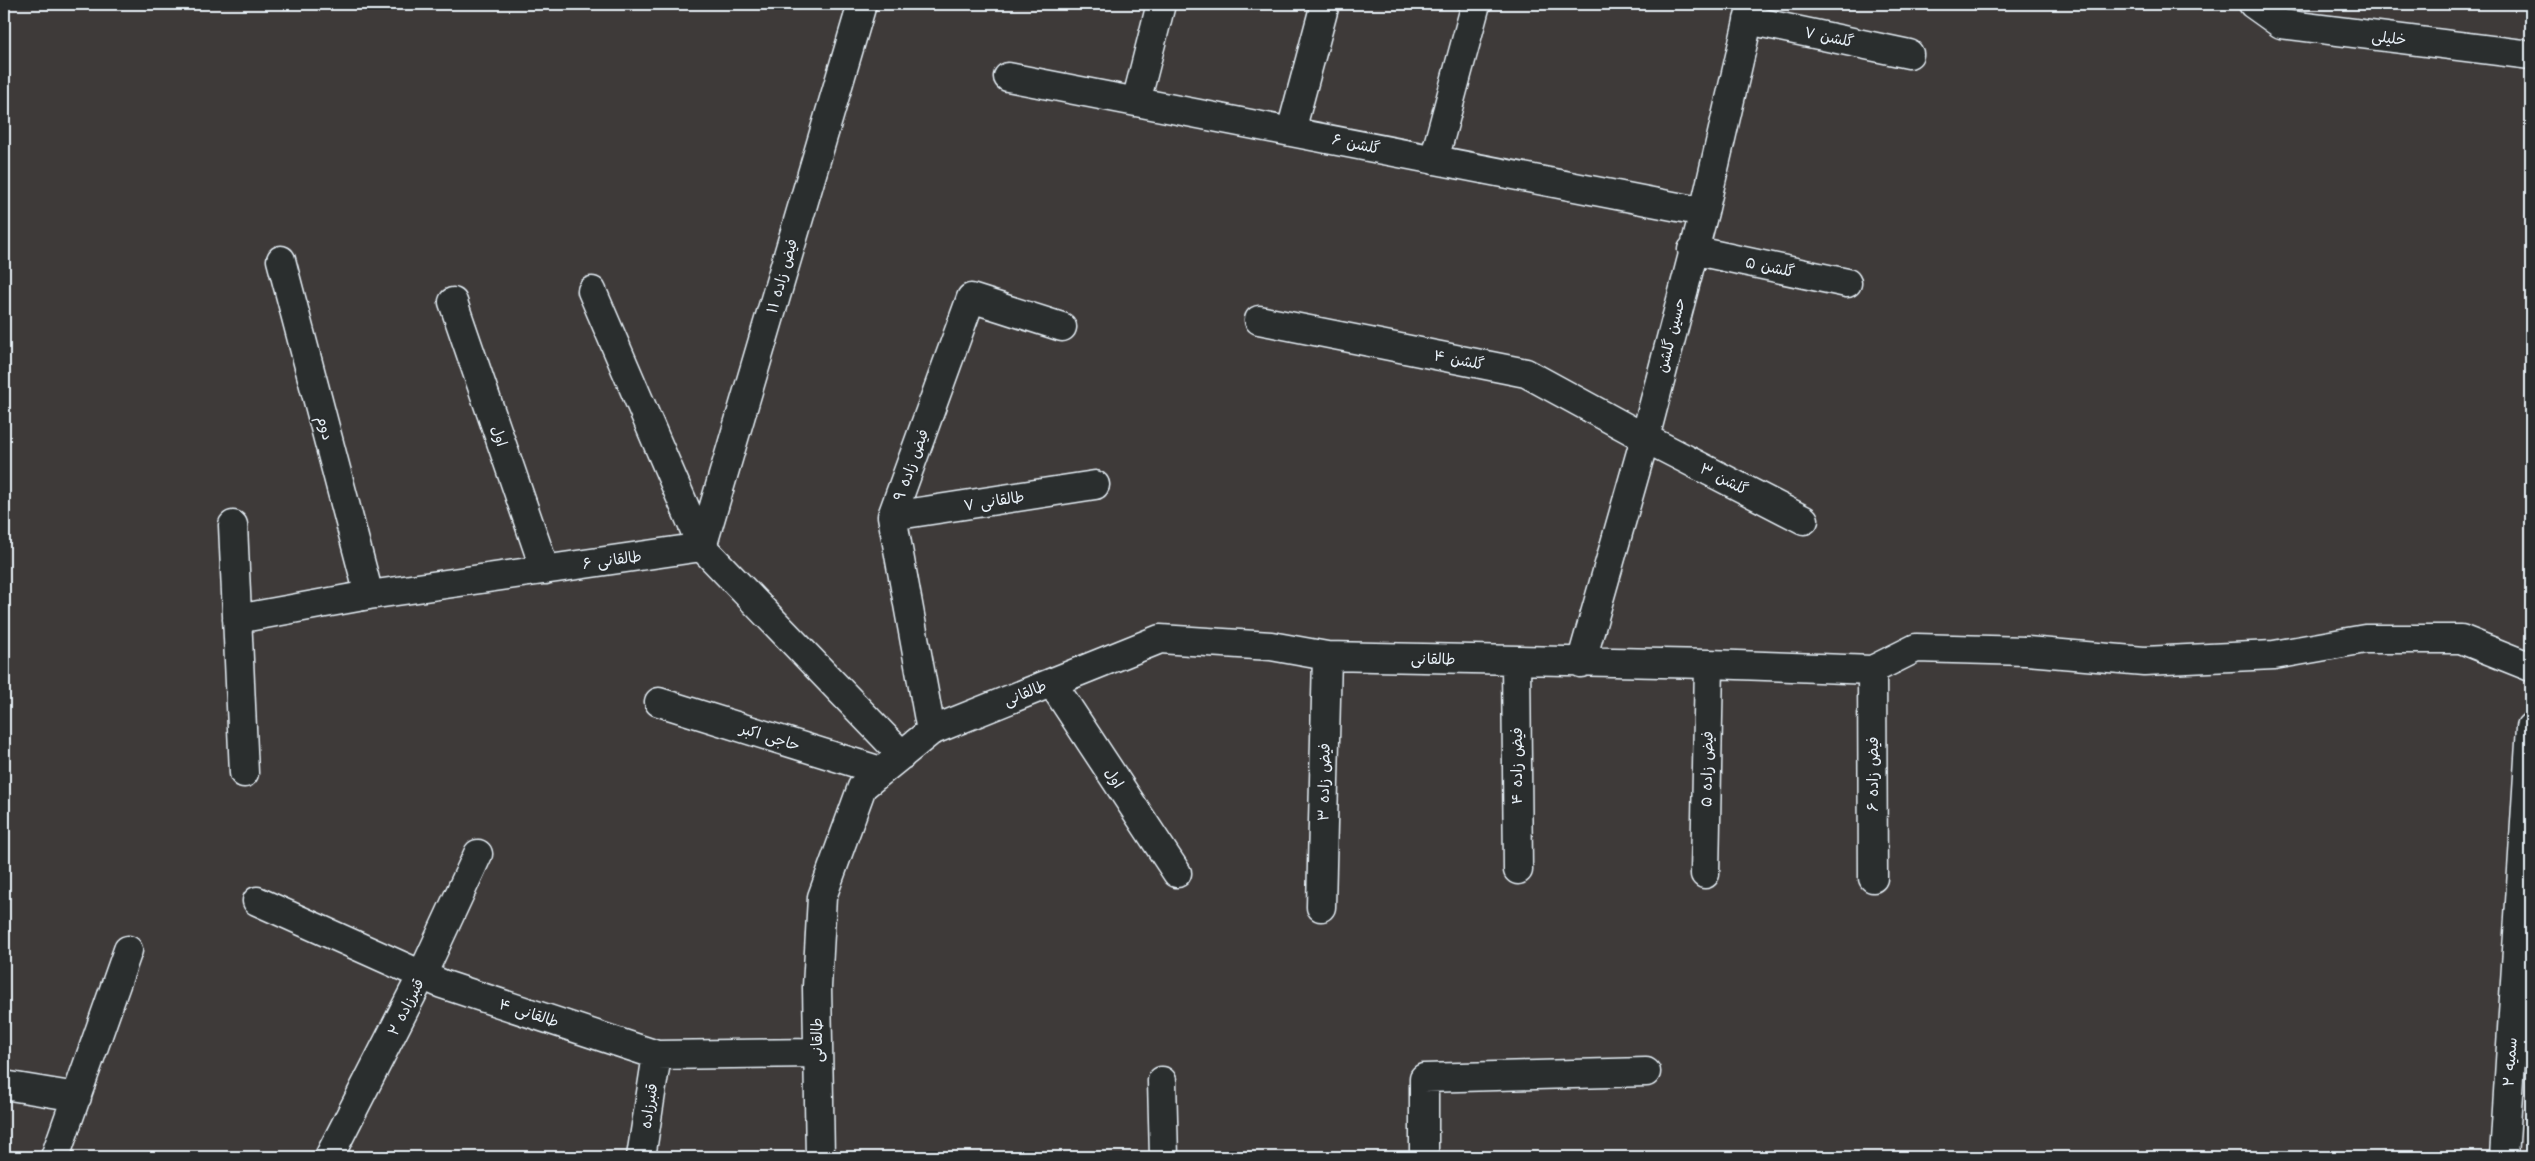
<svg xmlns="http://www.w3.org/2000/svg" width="2535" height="1161" font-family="'Architects Daughter','Playpen Sans Arabic',sans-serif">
<rect width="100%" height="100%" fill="#3e3a39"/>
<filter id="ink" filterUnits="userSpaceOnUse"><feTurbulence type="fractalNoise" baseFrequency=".02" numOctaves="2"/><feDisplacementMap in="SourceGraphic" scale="10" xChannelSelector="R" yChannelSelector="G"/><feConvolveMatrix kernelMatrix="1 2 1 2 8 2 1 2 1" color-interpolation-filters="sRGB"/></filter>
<g filter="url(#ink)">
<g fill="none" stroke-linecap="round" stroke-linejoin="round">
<g stroke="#e8f1f8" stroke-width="31">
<path id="street" d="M2253,4l28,20 250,31
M1748,20l161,34
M1008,77l696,135
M1136,102l25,-98
M1291,131l34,-127
M1434,160l42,-156
M1692,250l155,33
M281,260l88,335
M592,291l110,256
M453,302l92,268
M1259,320l267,53 119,65 159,82
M892,516l203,-31
M233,525l11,248
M702,547l160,-543
M237,619l132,-24 333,-48 200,208
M1516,661l2,209
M1581,663l64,-225 59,-226 48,-208
M1872,670l1,208
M1052,683l125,190
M659,702l222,69
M931,731l-39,-215 79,-218 91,29
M1705,874l4,-210
M257,901l185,83 215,71 160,-2
M1321,907l6,-251
M1162,1081l2,76
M4,1085l73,12
M55,1157l73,-207
M329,1157l93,-182 56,-121
M641,1157l16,-102
M820,1157l-3,-170 5,-90 40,-110 69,-56 229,-92 111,7 56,10 382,8 163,6 44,-22 111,3 117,10 130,-6 91,-16h96l70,28
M1424,1157v-79l222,-6
M2504,1157l27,-430"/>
</g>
<use href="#street" stroke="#2a2d2e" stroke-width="28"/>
</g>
</g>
<g text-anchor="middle" stroke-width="4" stroke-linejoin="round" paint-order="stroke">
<g font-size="15" fill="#e8f1f8" stroke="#2a2d2e">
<text transform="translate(1829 37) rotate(12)" y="5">گلشن ۷</text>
<text transform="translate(2389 38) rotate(7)" y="5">خلیلی</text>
<text transform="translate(1356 144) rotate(12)" y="5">گلشن ۶</text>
<text transform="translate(1770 267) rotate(12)" y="5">گلشن ۵</text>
<text transform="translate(782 276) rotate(-74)" y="5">فیض زاده ۱۱</text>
<text transform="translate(1671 335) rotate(-76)" y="5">حسین گلشن</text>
<text transform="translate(1459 360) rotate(11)" y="5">گلشن ۴</text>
<text transform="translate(325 428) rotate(75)" y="5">دوم</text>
<text transform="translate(499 436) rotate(71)" y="5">اول</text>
<text transform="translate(911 465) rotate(-70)" y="5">فیض زاده ۹</text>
<text transform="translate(1724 479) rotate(27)" y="5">گلشن ۳</text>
<text transform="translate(994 501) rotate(-9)" y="5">طالقانی ۷</text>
<text transform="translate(612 560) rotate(-8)" y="5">طالقانی ۶</text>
<text transform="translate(1433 659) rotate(1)" y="5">طالقانی</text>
<text transform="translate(1025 693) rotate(-22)" y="5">طالقانی</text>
<text transform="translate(770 737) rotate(17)" y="5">حاجی اکبر</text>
<text transform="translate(1517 766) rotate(-90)" y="5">فیض زاده ۴</text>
<text transform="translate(1707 769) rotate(-89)" y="5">فیض زاده ۵</text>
<text transform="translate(1873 774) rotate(-90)" y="5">فیض زاده ۶</text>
<text transform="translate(1114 778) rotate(57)" y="5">اول</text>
<text transform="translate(1324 782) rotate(-89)" y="5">فیض زاده ۳</text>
<text transform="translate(406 1007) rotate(-63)" y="5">قنبرزاده ۲</text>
<text transform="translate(529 1013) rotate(18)" y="5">طالقانی ۴</text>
<text transform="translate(817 1040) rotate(-90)" y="5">طالقانی</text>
<text transform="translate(2510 1062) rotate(-86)" y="5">سمیه ۲</text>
<text transform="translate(649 1106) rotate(-81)" y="5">قنبرزاده</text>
</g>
</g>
<rect width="2535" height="1161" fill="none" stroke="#2a2d2e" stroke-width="20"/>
<rect x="10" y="10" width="2515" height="1141" fill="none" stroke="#e8f1f8" stroke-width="2" filter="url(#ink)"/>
</svg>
